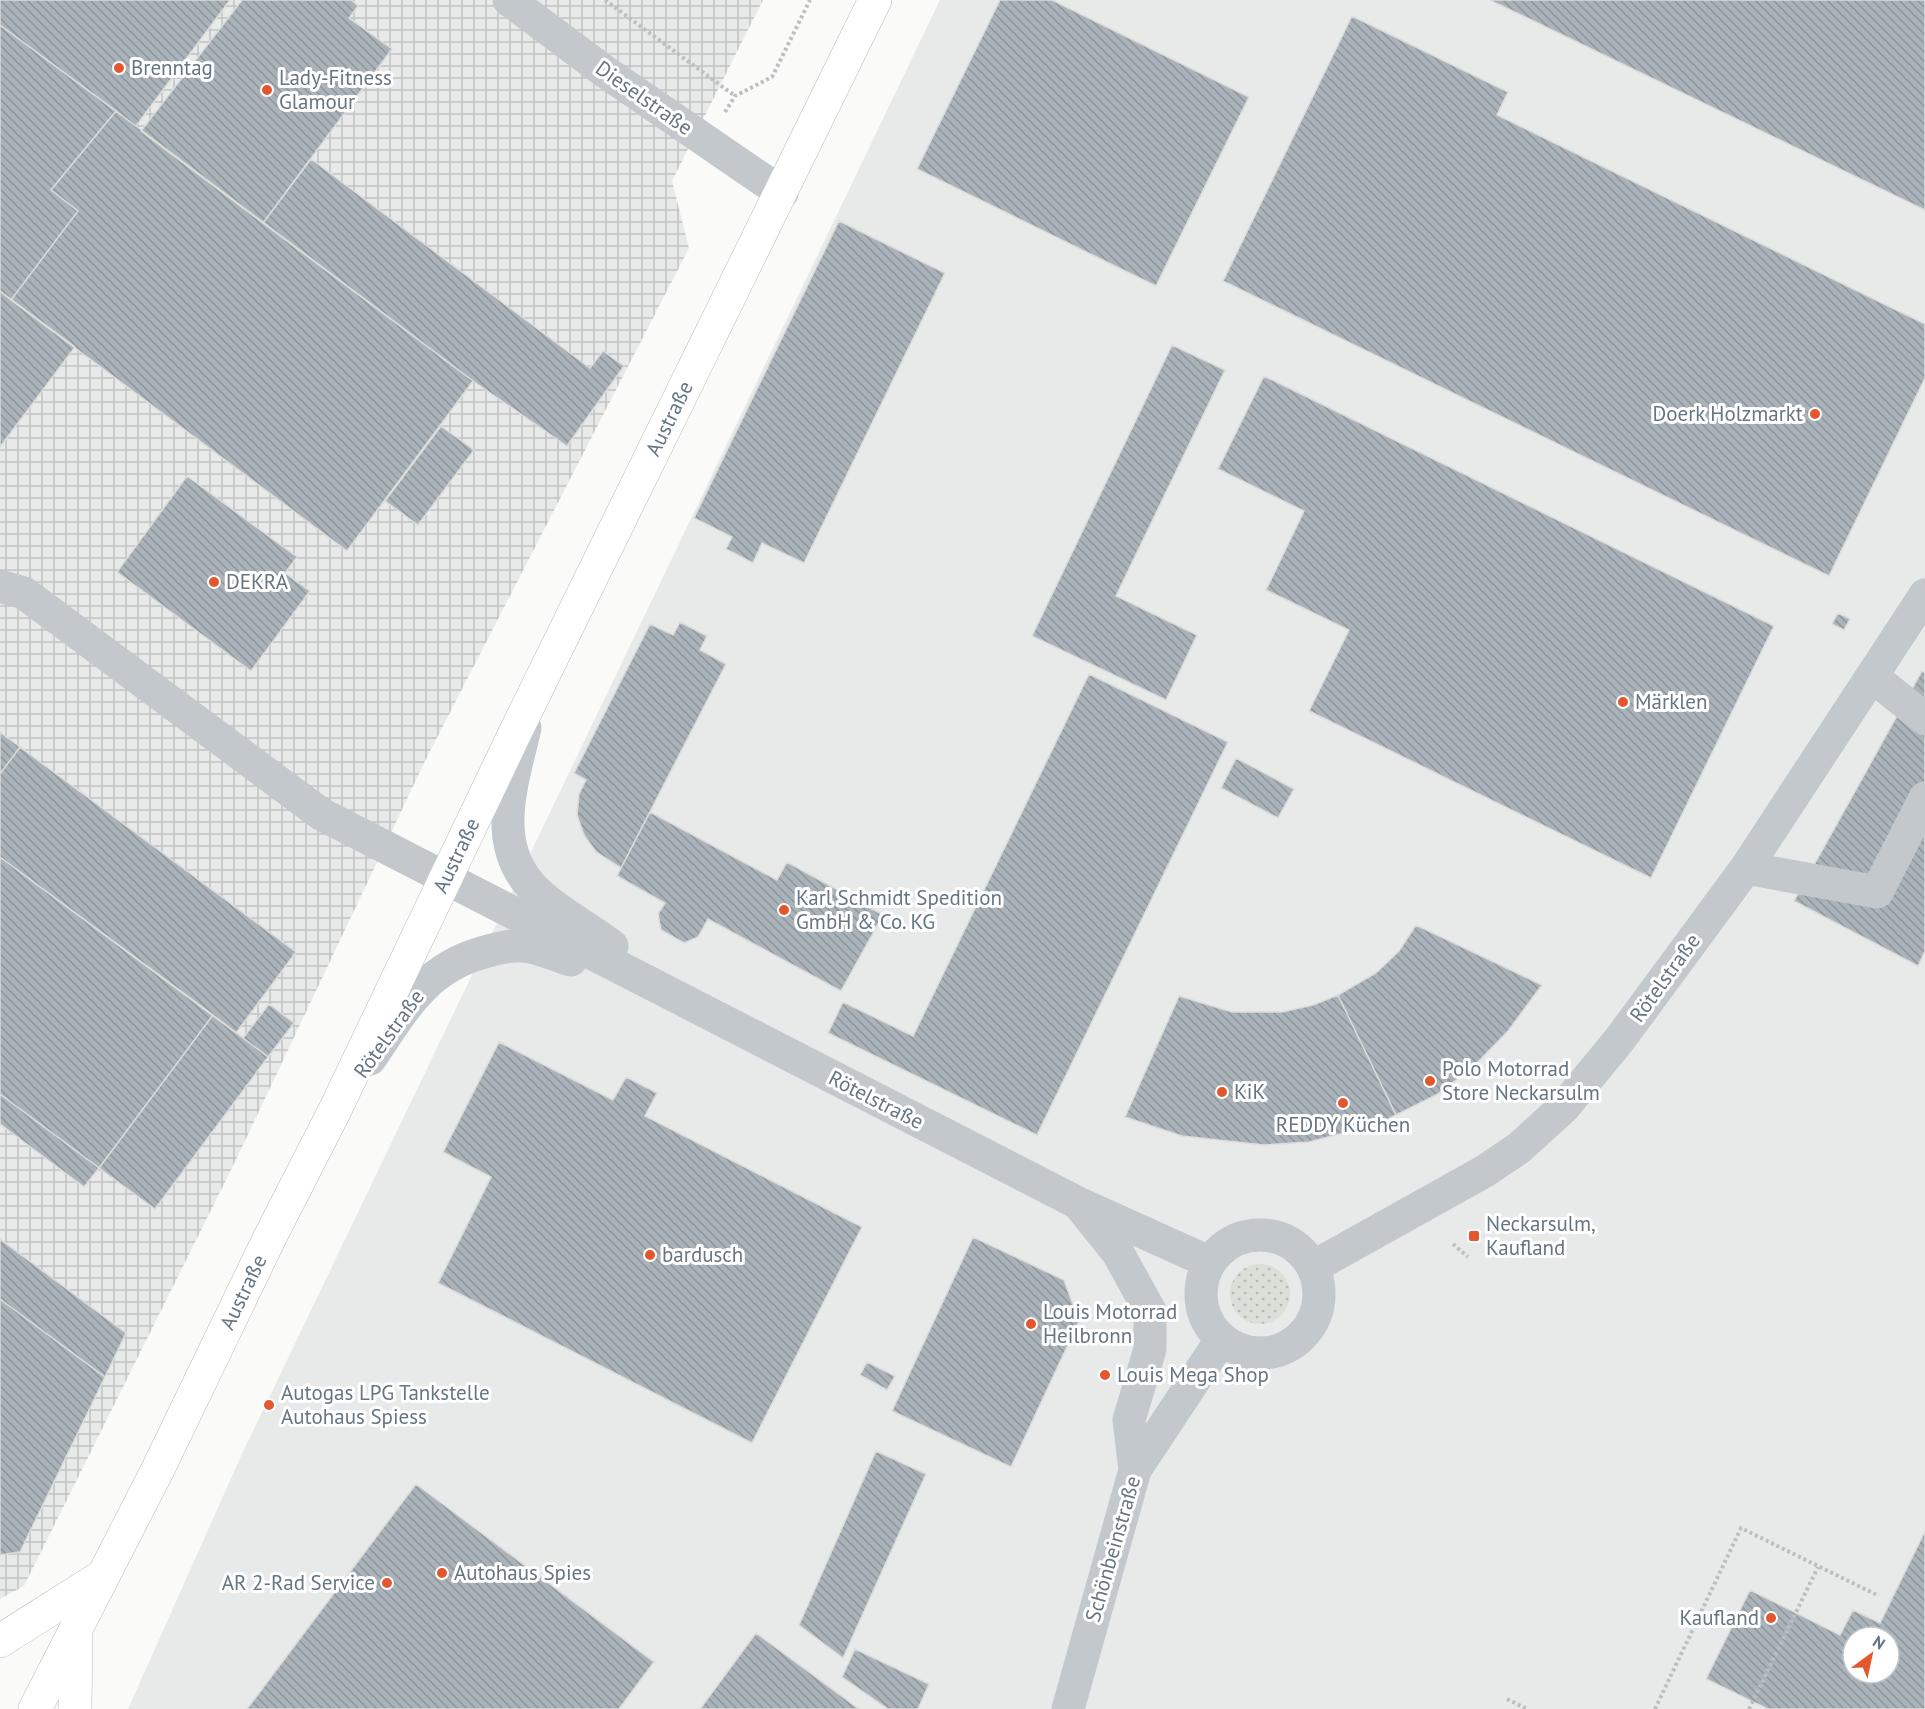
<svg xmlns="http://www.w3.org/2000/svg" width="1925" height="1709" font-family="'PT Sans',sans-serif">
<defs>
<pattern id="industrial-grid" width="8" height="8" patternUnits="userSpaceOnUse" patternTransform="scale(1.5)"><rect width="8" height="8" fill="#e8e9e9"/><path d="M0 4h8M4 0v8" fill="none" stroke="#c0c1c2"/></pattern>
<pattern id="green-dots" width="8" height="8" patternUnits="userSpaceOnUse" patternTransform="scale(1.5)"><rect width="8" height="8" fill="#dadfd7"/><path d="M2 2h.1M6 6h.1" fill="none" stroke="#b4b9b4" stroke-width="1.8" stroke-linecap="round"/></pattern>
<pattern id="building-back-hatch" width="6" height="6" patternUnits="userSpaceOnUse" patternTransform="scale(1.5)"><rect width="6" height="6" fill="#aab3b9"/><path d="M-1 5l2 2M0 0l6 6M5-1l2 2" fill="none" stroke="#8e969c"/></pattern>
</defs>
<rect width="100%" height="100%" fill="#fafaf8"/>
<path fill="#e8e9e9" fill-rule="evenodd" d="M940,0h985v1709h-1797l113,-253zM1853,1637h36v36h-36z"/>
<path fill="url(#industrial-grid)" d="M0,0h763l-91,181 17,67 -264,513 -193,407 -208,418 -24,13z"/>
<path fill="url(#green-dots)" d="M1230 1294a30 30 0 1 1 60 0a30 30 0 1 1-60 0Z"/>
<path fill="url(#building-back-hatch)" stroke="#dcdcda" stroke-width="1.5" fill-rule="evenodd" d="M0,0h230l-94,126 -136,-101z
M242,0h109l7,6 -9,12 43,31 -129,174 -122,-92z
M1000,0h52l197,97 -93,189 -239,-117z
M1490,0h435v210z
M1352,16l156,76 -11,23 428,209v54l-96,198 -606,-295z
M0,25l116,86 -65,79 27,21 -67,89 -11,-9z
M116,111l357,270 -126,170 -336,-251 67,-89 -27,-21z
M311,159l279,209 13,-17 21,15 -57,80 -94,-65 -210,-158z
M839,221l106,52 -141,290 -42,-20 -9,20 -27,-14 6,-12 -38,-19z
M0,291l75,56 -75,100z
M1172,345l53,25 -109,226 81,39 -31,65 -134,-64z
M1264,376l510,250 -123,252 -342,-167 40,-81 -83,-40 38,-79 -86,-42z
M441,426l33,24 -56,75 -33,-24z
M187,476l110,81 -12,16 25,18 -59,80 -134,-99z
M1838,613l12,6 -6,11 -12,-6z
M680,622l27,14 -7,14 26,14 -105,204 -25,-16 -12,-17 -7,-20 2,-21 7,-14 -12,-7 76,-149 23,11z
M1922,671l3,2v278l-7,15 -124,-65z
M1089,674l139,68 -191,393 -209,-102 15,-31 70,34z
M0,732l20,15 -20,27z
M20,747l276,205 -60,81 -236,-176v-83z
M1236,758l58,31 -16,29 -57,-30z
M650,812l127,68 10,-18 96,53 -42,76 -133,-72 -10,18 -14,6 -23,-13 -3,-16 7,-11 -48,-27z
M0,857l213,158 -114,153 -99,-74z
M1416,925l126,60 -34,46 -35,36 -35,27 -42,21 -58,-120 38,-22 23,-22z
M1338,995l58,120 -18,9 -69,18 -45,3 -82,-9 -57,-19 54,-121 53,16h50l31,-7z
M269,1004l25,19 -26,34 -25,-19z
M213,1015l55,42 -113,152 -56,-41z
M499,1042l114,58 13,-23 31,16 -12,23 217,111 -110,216 -314,-160 53,-106 -48,-25z
M0,1094l99,74 -15,19 -84,-63z
M973,1237l91,43 15,41 -68,146 -119,-56z
M0,1239l126,94 -21,44 -105,-78z
M0,1299l105,78 -85,175 -20,3z
M867,1362l28,14 -8,14 -27,-15z
M876,1451l50,23 -83,184 -44,-33z
M416,1484l238,178 -35,47h-372z
M1925,1531v178h-157l-62,-30 44,-89 90,45 13,-25 27,13zM1853,1637h36v36h-36z
M756,1633l103,76h-159z
M855,1649l74,35 -11,25h-30l-46,-32z"/>
<g fill="none" stroke-linecap="round" stroke-linejoin="round">
<g stroke="#b5babe" stroke-width="34">
<g id="major">
<path d="M0,1641l101,-64"/>
<path id="s1" d="M35,1709l123,-240 112,-232 65,-127 179,-375 361,-735"/>
<path d="M75,1709l1,-73"/>
</g>
</g>
<path stroke="#bbbfc2" stroke-width="4" stroke-dasharray="3 3" stroke-linecap="butt" d="M605,0l130,96
M725,112l10,-16 37,-19 38,-77
M1453,1244l15,13
M1507,1699l20,10
M1655,1709l86,-181 138,68
M1749,1709l69,-142"/>
<path stroke="#c3c8cc" stroke-width="33" d="M509,0l95,71 178,122
M0,586l24,7 297,221 757,389 131,59
M1873,677l52,42
M525,728c-13,56 -36,119 12,164 22,21 51,35 75,54
M1746,868l131,24 48,-94
M370,1059c33,-48 53,-89 111,-106 17,-5 32,-9 50,-6 14,3 27,9 40,13
M1081,1207l37,46 32,58v38l-21,71 6,50
M1201 1294a59 59 0 1 1 118 0a59 59 0 1 1-118 0Z
M1313,1267l172,-96 34,-23 45,-41 56,-68 126,-171 179,-273
M1068,1709l67,-239 86,-130"/>
<use href="#major" stroke="#fff" stroke-width="33"/>
</g>
<g fill="#e4572e" stroke="#fff" stroke-width="2">
<circle cx="119" cy="68" r="6"/>
<circle cx="267" cy="90" r="6"/>
<circle cx="1815" cy="414" r="6"/>
<circle cx="214" cy="582" r="6"/>
<circle cx="1623" cy="702" r="6"/>
<circle cx="784" cy="910" r="6"/>
<circle cx="1430" cy="1081" r="6"/>
<circle cx="1222" cy="1092" r="6"/>
<circle cx="1343" cy="1103" r="6"/>
<rect x="1468" y="1230" width="12" height="12" rx="3"/>
<circle cx="650" cy="1255" r="6"/>
<circle cx="1031" cy="1324" r="6"/>
<circle cx="1105" cy="1375" r="6"/>
<circle cx="269" cy="1405" r="6"/>
<circle cx="442" cy="1573" r="6"/>
<circle cx="387" cy="1583" r="6"/>
<circle cx="1771" cy="1618" r="6"/>
</g>
<g text-anchor="middle" stroke-width="6" stroke-linejoin="round" paint-order="stroke">
<g font-size="21" fill="#657683" stroke="#fff" text-anchor="start">
<text x="131" y="75">Brenntag</text>
<text x="279" y="85">Lady-Fitness<tspan x="279" dy="24">Glamour</tspan></text>
<text x="1803" y="421" text-anchor="end">Doerk Holzmarkt</text>
<text x="226" y="589">DEKRA</text>
<text x="1635" y="709">Märklen</text>
<text x="796" y="905">Karl Schmidt Spedition<tspan x="796" dy="24">GmbH &amp; Co. KG</tspan></text>
<text x="1442" y="1076">Polo Motorrad<tspan x="1442" dy="24">Store Neckarsulm</tspan></text>
<text x="1234" y="1099">KiK</text>
<text x="1343" y="1132" text-anchor="middle">REDDY Küchen</text>
<text x="1486" y="1231">Neckarsulm,<tspan x="1486" dy="24">Kaufland</tspan></text>
<text x="662" y="1262">bardusch</text>
<text x="1043" y="1319">Louis Motorrad<tspan x="1043" dy="24">Heilbronn</tspan></text>
<text x="1117" y="1382">Louis Mega Shop</text>
<text x="281" y="1400">Autogas LPG Tankstelle<tspan x="281" dy="24">Autohaus Spiess</tspan></text>
<text x="454" y="1580">Autohaus Spies</text>
<text x="375" y="1590" text-anchor="end">AR 2-Rad Service</text>
<text x="1759" y="1625" text-anchor="end">Kaufland</text>
</g>
<g font-size="21" fill="#657683" stroke="#fff">
<text transform="translate(644 98) rotate(35)" y="7">Dieselstraße</text>
<text dy="7" stroke="none"><textPath href="#s1" startOffset="1438">Austraße</textPath></text>
<text dy="7" stroke="none"><textPath href="#s1" startOffset="952">Austraße</textPath></text>
<text transform="translate(1665 978) rotate(-54)" y="7">Rötelstraße</text>
<text transform="translate(389 1034) rotate(-54)" y="7">Rötelstraße</text>
<text transform="translate(876 1100) rotate(27)" y="7">Rötelstraße</text>
<text dy="7" stroke="none"><textPath href="#s1" startOffset="466">Austraße</textPath></text>
<text transform="translate(1113 1549) rotate(-74)" y="7">Schönbeinstraße</text>
</g>
</g>
<g transform="translate(1871 1655) rotate(33)"><circle r="28" fill="#ffffff" stroke="#c1c8cd" stroke-width="1.5"/>
<path d="M0-4.5L10 22L0 15L-10 22Z" fill="#e4572e"/>
<text y="-9" font-size="16" font-weight="bold" text-anchor="middle" fill="#657683">N</text>
</g>
</svg>
